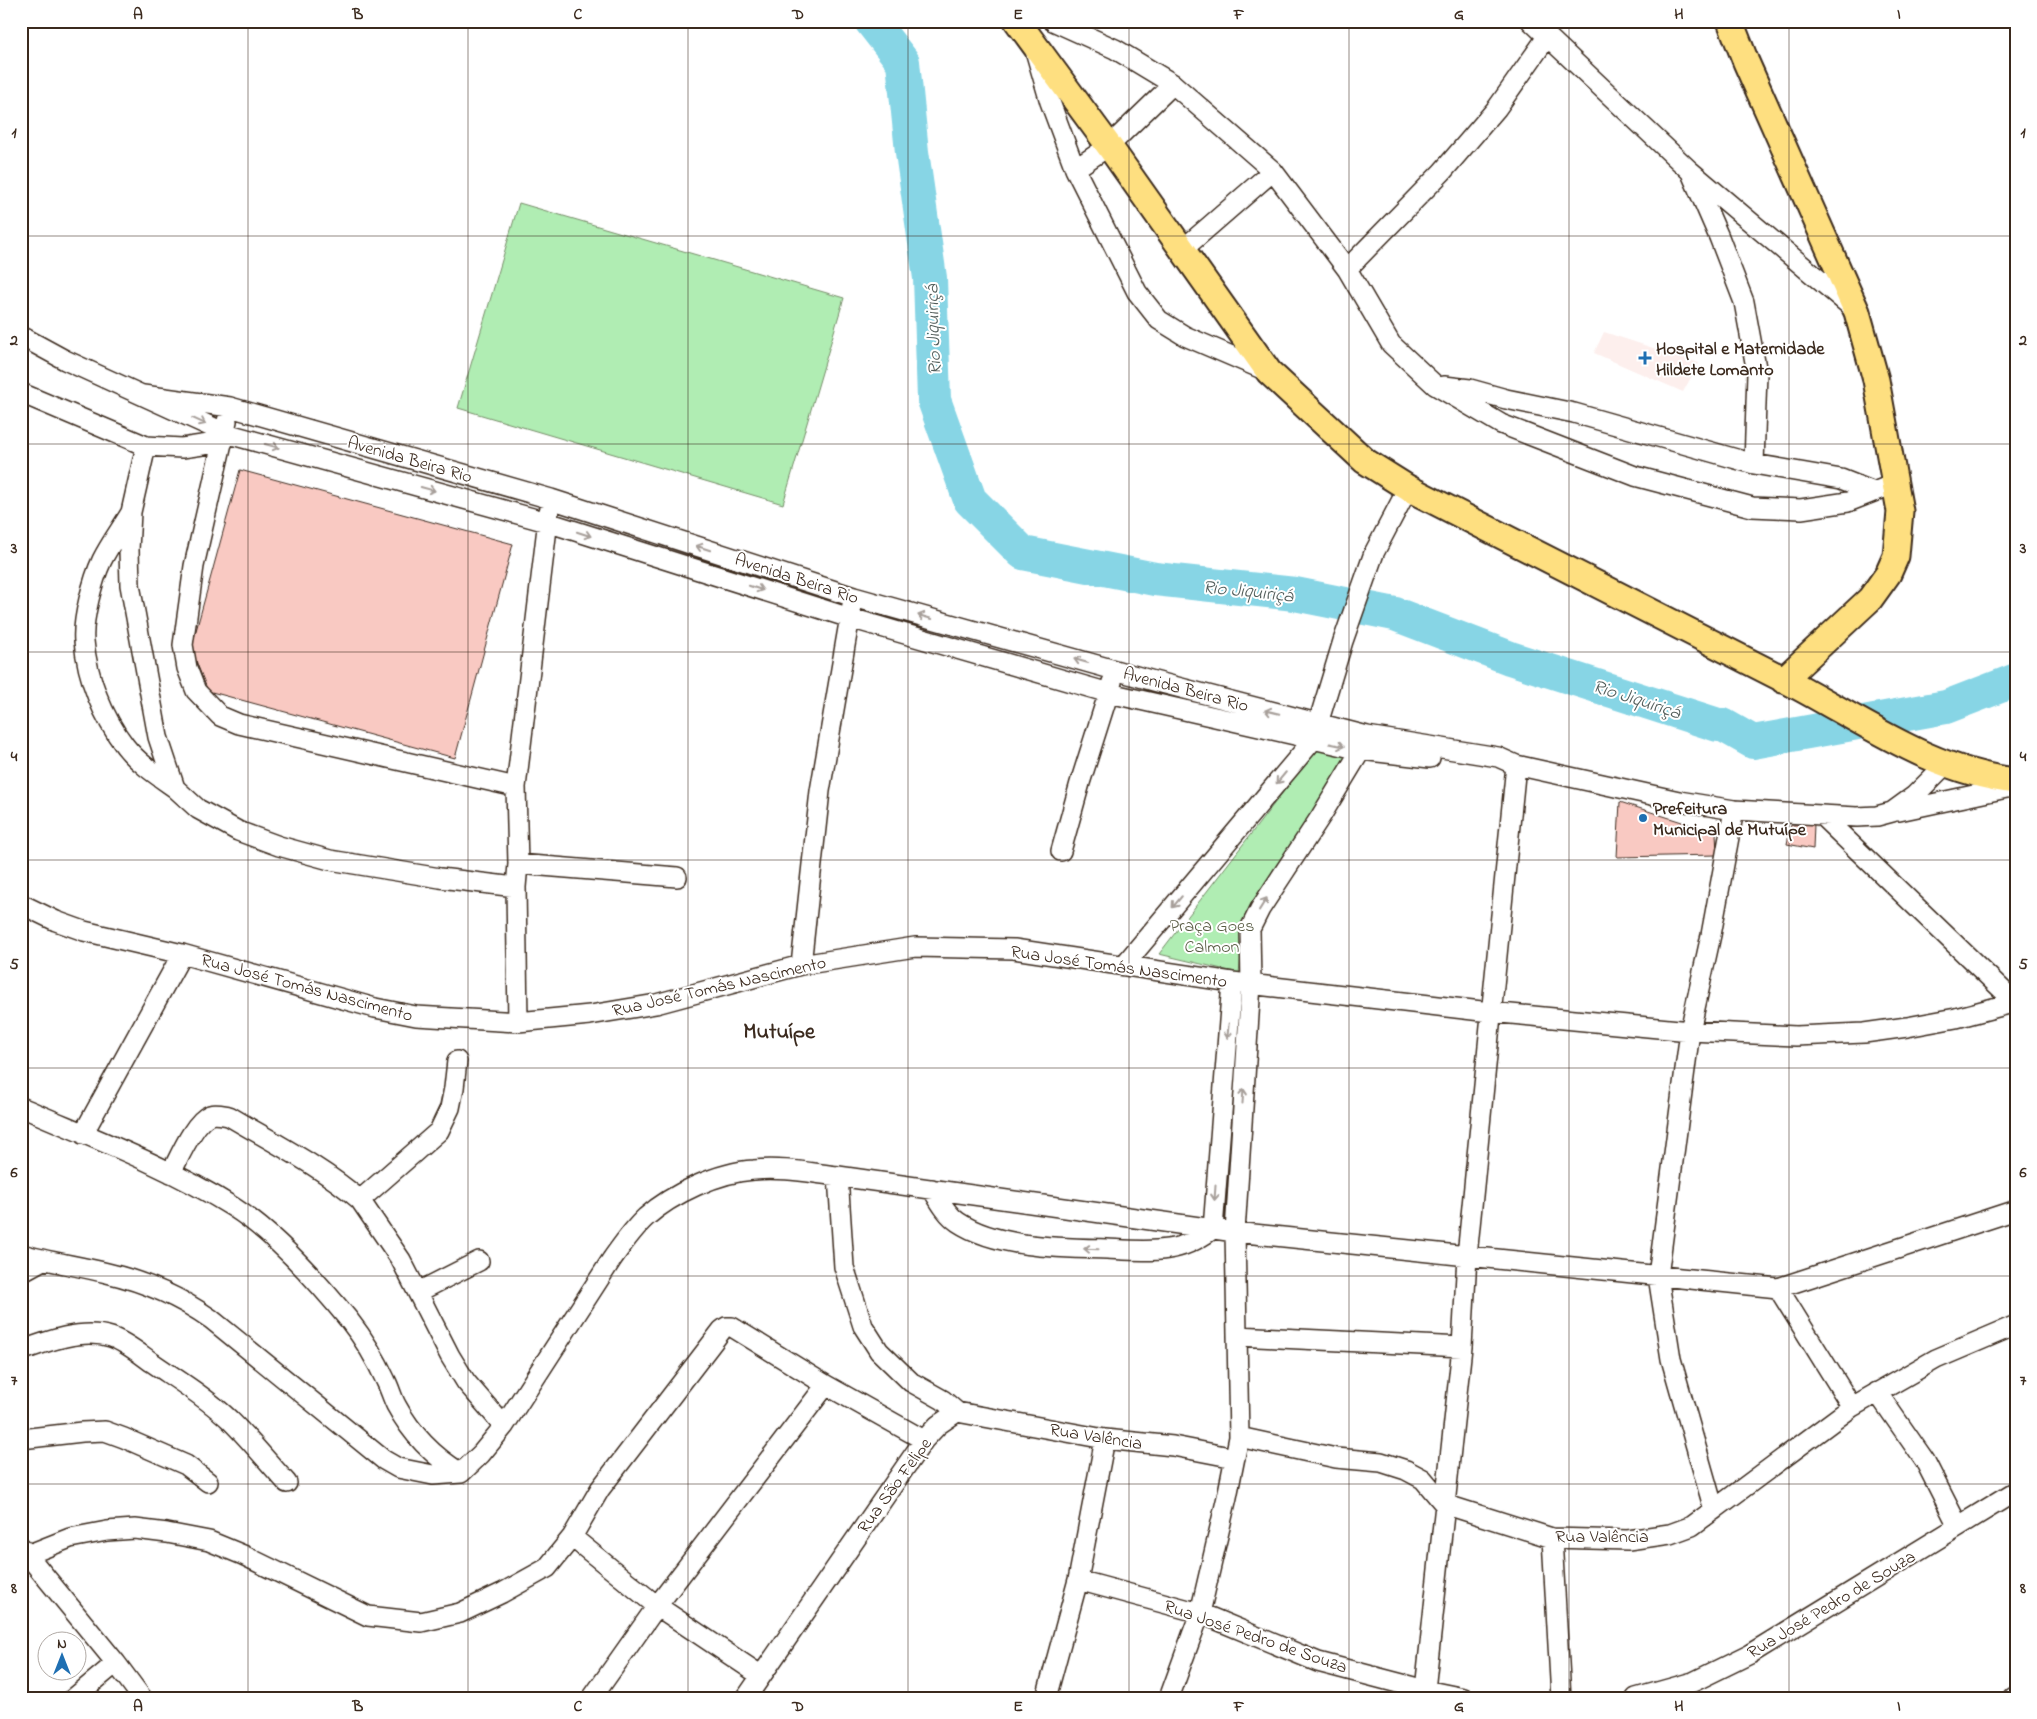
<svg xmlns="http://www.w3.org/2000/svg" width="2037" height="1719" font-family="'Indie Flower',sans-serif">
<rect width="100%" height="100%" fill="#fff"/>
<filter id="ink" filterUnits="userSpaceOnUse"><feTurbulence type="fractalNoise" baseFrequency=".02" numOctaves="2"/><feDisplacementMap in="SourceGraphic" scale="10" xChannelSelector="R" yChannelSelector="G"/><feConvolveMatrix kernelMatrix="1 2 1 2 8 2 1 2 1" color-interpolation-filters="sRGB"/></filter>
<g filter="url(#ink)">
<path fill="#fdefed" d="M1604,332l95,31 -16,29 -89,-39z"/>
<path fill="#b0edb3" stroke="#768c68" d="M519,203l325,95 -61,206 -325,-96z
M1316,749l35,7 -107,171 -5,46 -80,-19z"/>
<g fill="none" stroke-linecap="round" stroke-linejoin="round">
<path stroke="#87d5e5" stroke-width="34" d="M871,21l32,41 9,90 18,126 4,122 36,100 53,53 132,26 140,15 100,20 115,44 208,67h5l30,17 193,-35 70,-27"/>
</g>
<path fill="#f9c9c2" stroke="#3b2a1e" d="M240,470l273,74 -58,214 -247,-67 -17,-42z
M1620,802l96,31 1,22 -100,2z
M1814,824l-1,25 -26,-5 4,-19z"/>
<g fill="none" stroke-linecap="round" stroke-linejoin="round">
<g stroke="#3b2a1e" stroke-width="22">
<path id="minor" d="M1053,21l62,28 58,35 100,87 74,98 44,75 44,41 66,39 134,52 117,31 49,2 47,-7 46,-18
M1531,21l158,149 166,140
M1036,54l14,48 25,67 62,123 22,28 26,16 84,36
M1075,169l34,-23 64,-62
M1692,175l27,62 25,65 13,71 -3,91
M1182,250l91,-79
M1347,269l95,-97 55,-64 50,-71
M21,336l44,24 160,73 322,89 303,96 259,75 252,57 69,8
M1444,386l26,3 36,10 68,14 180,51 87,15 33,13
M21,393l125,53 36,2 41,-6
M143,395l87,12 321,92 303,98 300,84 213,55 131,21 18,8 163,36 55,9 123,7 20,-1 15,-4 22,-16 32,-32
M227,421l-33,145 -11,79 4,23 9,23 24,25 19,8 277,63
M146,446l-15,66 -2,38 1,35 28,152 17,51 23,21 40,22 41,15 51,14 110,18 76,9
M130,514c-9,15 -20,30 -28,46 -9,19 -20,60 -18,81 3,37 19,76 41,105 13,17 33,30 50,42
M1899,811l117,-25
M1822,816l193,186
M1061,851l19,-68 32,-101
M518,864l159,13
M21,904l35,17 28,10 98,23 193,54 41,8 102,6 72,-7 66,-11 145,-39 114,-18 99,2 218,33 258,30 200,19 106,5 68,-3 43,-6 49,-9 60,-16
M801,965l19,-174 32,-186
M1124,965l189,-225 30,-99 31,-88 34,-65
M518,1022l-2,-135 2,-23 -2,-77 33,-276
M457,1061l-3,27 -4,20 -11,23 -79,69 41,60 49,96 16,26 38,44
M21,1107c69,30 149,60 212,100 41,26 85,75 116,113 15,19 27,39 37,61 4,8 6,16 10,24 15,28 38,52 65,68
M83,1134l99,-180
M171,1173c8,-15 23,-52 39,-58 6,-2 13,0 19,1 45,27 93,51 131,84
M932,1189c7,11 14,25 26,33 39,26 103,26 149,27 20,1 41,3 61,0 17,-2 31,-10 45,-20l19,-247
M21,1254c29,8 58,12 86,19 38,9 73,24 104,46l173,141 14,8 35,7 28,-2 20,-19 23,-28 108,-167c10,-14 20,-29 34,-42 26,-23 72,-45 108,-47 27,-3 57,3 84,6l397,56 543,56 238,-78
M21,1272l22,-12
M1778,1288l74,119
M418,1292l61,-31
M1237,1336l225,11
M21,1351c26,-10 62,-23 90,-14 15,5 29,17 42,26 26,18 54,35 77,57 20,20 38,42 57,63
M1877,1392l48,69 33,65
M957,1412l148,27 68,7 62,12
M1239,1437l97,21 45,4 25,8 17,9 21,25 108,34 76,2 42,-6 22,-8 160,-119 84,-48 80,-34
M21,1439l61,-7 23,-1 19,7 62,27 22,17
M1714,1510l-43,-151 -13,-83 32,-245 21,-96 23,-125
M572,1537l85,69 103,69
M1552,1538l9,160
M21,1547l95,116 26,35
M27,1555l43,-17 37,-7 28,-2 32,4 42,8 34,14 125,61 53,6 39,-9 42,-20 45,-25 25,-31 28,-48 122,-159 4,-3h6l94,58 98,55
M1078,1580l122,33 118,49 107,28 39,8
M1425,1690l37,-343 5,-91 49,-491
M74,1698l42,-35
M592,1698l65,-92 169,-221
M746,1698l178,-258 14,-15 19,-13 -14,-12 -32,-18 -32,-31 -16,-25 -19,-59 -6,-91
M1046,1698l32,-118 27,-141
M1169,1698l31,-85 27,-116 12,-60 -4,-205 16,-248 -1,-55 10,-20 61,-93 40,-66 5,-10
M1636,1698l57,-16 57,-28 266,-163
M2013,1698l3,-2"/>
</g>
<g stroke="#3b2a1e" stroke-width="29">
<path id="major" d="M1017,21l92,125 160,226 96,89 43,27c127,65 254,129 381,194 73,38 143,90 227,99
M1730,21l16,41 111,250 19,68 24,131 -4,45 -8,18 -18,25 -87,81"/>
</g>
<use href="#minor" stroke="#fff" stroke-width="19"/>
<use href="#major" stroke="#fedf80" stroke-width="25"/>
</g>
<defs><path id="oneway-shaft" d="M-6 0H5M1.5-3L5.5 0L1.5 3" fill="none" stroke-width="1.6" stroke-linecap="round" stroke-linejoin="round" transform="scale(1.25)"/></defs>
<g stroke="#a79f9a">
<use href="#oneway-shaft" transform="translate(199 421) rotate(25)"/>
<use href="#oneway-shaft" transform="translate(272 446) rotate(15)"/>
<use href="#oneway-shaft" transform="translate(428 489) rotate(15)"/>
<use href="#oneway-shaft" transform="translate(584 534) rotate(18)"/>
<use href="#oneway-shaft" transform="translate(703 548) rotate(-162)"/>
<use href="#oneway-shaft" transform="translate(756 588) rotate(18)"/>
<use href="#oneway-shaft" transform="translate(925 617) rotate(-164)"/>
<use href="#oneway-shaft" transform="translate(1081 661) rotate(-164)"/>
<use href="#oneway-shaft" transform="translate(1272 712) rotate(-166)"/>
<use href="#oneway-shaft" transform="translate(1337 745) rotate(12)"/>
<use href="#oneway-shaft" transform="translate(1281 778) rotate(130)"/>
<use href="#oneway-shaft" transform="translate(1177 902) rotate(130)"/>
<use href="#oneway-shaft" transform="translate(1263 904) rotate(-58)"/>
<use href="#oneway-shaft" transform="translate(1228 1031) rotate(95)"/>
<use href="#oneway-shaft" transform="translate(1243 1096) rotate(-86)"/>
<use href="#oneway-shaft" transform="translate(1215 1193) rotate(94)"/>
<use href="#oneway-shaft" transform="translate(1091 1249) rotate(-178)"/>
</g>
</g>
<path fill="none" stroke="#3b2a1e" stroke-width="1" stroke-opacity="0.55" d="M248,21v1677M468,21v1677M688,21v1677M908,21v1677M1129,21v1677M1349,21v1677M1569,21v1677M1789,21v1677M21,236h1995M21,444h1995M21,652h1995M21,860h1995M21,1068h1995M21,1276h1995M21,1484h1995"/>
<g fill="#1f6fb2" stroke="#fff" stroke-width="2">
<path d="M1642.5 350.5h5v5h5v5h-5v5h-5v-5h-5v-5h5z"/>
<circle cx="1643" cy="818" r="5"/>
</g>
<g text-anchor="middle" stroke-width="4" stroke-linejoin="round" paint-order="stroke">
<g font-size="18" font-weight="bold" fill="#3b2a1e" stroke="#fff" text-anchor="start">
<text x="1656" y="354">Hospital e Maternidade<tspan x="1656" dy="21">Hildete Lomanto</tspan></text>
<text x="1653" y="814">Prefeitura<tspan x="1653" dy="21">Municipal de Mutuípe</tspan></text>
</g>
<g font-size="18" fill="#3b2a1e" stroke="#fff">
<text transform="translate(410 459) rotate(16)" y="6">Avenida Beira Rio</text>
<text transform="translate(797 578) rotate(18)" y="6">Avenida Beira Rio</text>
<text transform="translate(1186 689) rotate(15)" y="6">Avenida Beira Rio</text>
<text transform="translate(1119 966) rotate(8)" y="6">Rua José Tomás Nascimento</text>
<text transform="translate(719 986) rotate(-13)" y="6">Rua José Tomás Nascimento</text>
<text transform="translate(307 987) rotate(15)" y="6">Rua José Tomás Nascimento</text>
<text transform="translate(1096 1436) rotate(9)" y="6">Rua Valência</text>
<text transform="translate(894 1485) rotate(-54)" y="6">Rua São Felipe</text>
<text x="1602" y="1542">Rua Valência</text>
<text transform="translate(1831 1604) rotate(-31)" y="6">Rua José Pedro de Souza</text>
<text transform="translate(1256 1636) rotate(19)" y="6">Rua José Pedro de Souza</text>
</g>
<g font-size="18" fill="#585b43" stroke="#fff">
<text x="1212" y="931">Praça Goes<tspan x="1212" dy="21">Calmon</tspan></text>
</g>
<g font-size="19" font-style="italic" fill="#525d5a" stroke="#fff">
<text transform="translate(932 330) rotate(-92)" y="7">Rio Jiquiriçá</text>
<text transform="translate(1248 590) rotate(6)" y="7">Rio Jiquiriçá</text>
<text transform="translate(1637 698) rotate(18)" y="7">Rio Jiquiriçá</text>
</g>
<g font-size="22" font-weight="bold" fill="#3b2a1e" stroke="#fff">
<text x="779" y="1038">Mutuípe</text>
</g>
</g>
<rect width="2037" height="1719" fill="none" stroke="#fff" stroke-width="55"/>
<g transform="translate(62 1656)"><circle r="24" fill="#ffffff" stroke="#b1aaa5"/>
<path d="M0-4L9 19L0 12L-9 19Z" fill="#1f6fb2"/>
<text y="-8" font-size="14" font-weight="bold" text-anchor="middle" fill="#3b2a1e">N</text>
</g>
<rect x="28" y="28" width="1982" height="1664" fill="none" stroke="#3b2a1e" stroke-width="2"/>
<g font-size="16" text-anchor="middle" font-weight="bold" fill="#3b2a1e">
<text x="138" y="19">A</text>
<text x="358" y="19">B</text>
<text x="578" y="19">C</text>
<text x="798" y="19">D</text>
<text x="1018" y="19">E</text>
<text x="1239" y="19">F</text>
<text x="1459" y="19">G</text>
<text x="1679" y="19">H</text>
<text x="1899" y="19">I</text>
<text x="14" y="137">1</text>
<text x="2023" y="137">1</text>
<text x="14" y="345">2</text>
<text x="2023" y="345">2</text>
<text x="14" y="553">3</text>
<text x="2023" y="553">3</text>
<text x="14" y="761">4</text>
<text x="2023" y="761">4</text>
<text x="14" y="969">5</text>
<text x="2023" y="969">5</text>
<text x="14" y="1177">6</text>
<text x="2023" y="1177">6</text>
<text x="14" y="1385">7</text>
<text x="2023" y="1385">7</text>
<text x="14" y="1593">8</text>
<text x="2023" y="1593">8</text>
<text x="138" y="1711">A</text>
<text x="358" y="1711">B</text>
<text x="578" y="1711">C</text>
<text x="798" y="1711">D</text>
<text x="1018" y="1711">E</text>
<text x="1239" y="1711">F</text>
<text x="1459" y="1711">G</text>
<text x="1679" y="1711">H</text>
<text x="1899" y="1711">I</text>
</g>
</svg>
